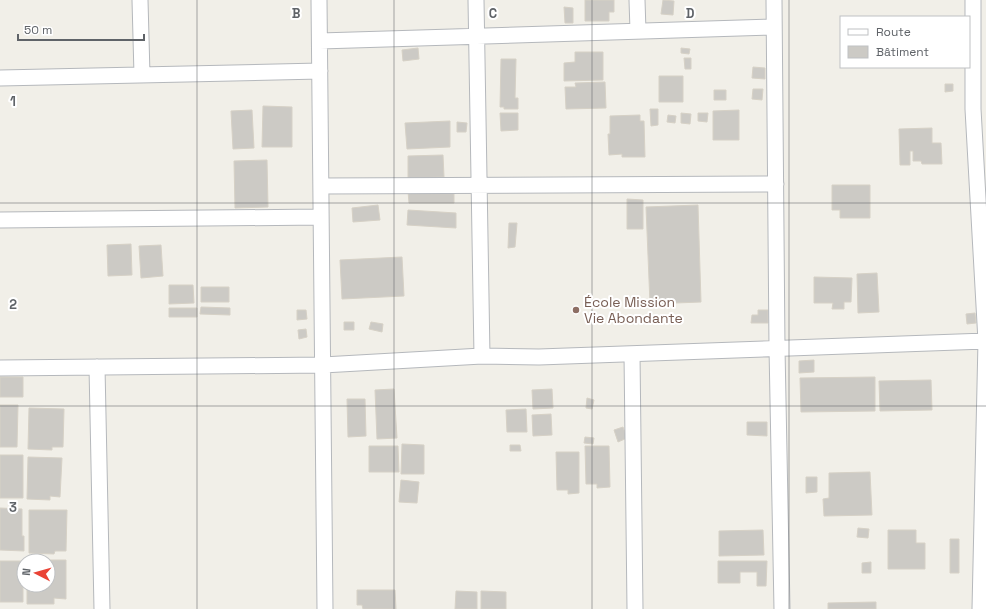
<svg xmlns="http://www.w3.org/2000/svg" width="986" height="609" font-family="'Space Grotesk',sans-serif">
<rect width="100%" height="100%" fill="#f1efe8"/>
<path fill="#cccac5" stroke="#d6d1c6" d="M585,0h29v12h-5v9h-24z
M663,0l11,1 -1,14 -12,-1z
M564,7l9,1v15h-8z
M418,48l1,11 -16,2 -1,-11z
M681,48l9,1 -1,5 -8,-1z
M575,52h28v28l-39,1v-18l11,-1z
M684,58h7v11h-6z
M501,59h15l-1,39h3v11h-14v-2h-4z
M753,67l12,1v11l-13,-1z
M659,76h24v26h-24z
M605,82l1,26 -40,1 -1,-22h11l-1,-4z
M945,84h8v7l-8,1z
M753,89h10l-1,11 -10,-1z
M714,90h12v10h-12z
M263,106l29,1v40h-30z
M650,109h8v16l-7,1z
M252,110l2,38 -21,1 -2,-38z
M739,110v30h-26v-29z
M500,113h18v17l-17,1z
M681,113l10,1 -1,10 -9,-1z
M698,113h10l-1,9 -9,-1z
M640,115v6h4l1,36h-23v-3l-13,1 -1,-21h2v-18z
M668,115l8,1 -1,7 -8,-1z
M450,121v26l-43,2 -2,-26z
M457,122l10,1 -1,9h-9z
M932,128v15h9l1,21h-20l-1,-3h-8v-10h-3v14h-10l-1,-36z
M443,155l1,22 -36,1v-22z
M267,160l1,47 -33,1 -1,-47z
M832,185h38v33h-30v-8h-8z
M408,191h46v12h-45z
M627,199l16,1v29h-16z
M378,205l2,15 -27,2 -1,-14z
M698,205l3,97 -51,2 -4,-97z
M408,210l48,3v15l-49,-3z
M509,223h8l-2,24 -7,1z
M131,244l1,31 -24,1 -1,-31z
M161,245l2,31 -22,2 -2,-32z
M402,257l2,39 -62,3 -2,-39z
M877,273l2,39 -21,1 -1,-39z
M814,277l38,1 -1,24h-7v7h-12l1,-6h-19z
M169,285h24l1,18 -25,1z
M201,287h28v15h-28z
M201,307l29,1v7l-30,-1z
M169,308h28v9h-28z
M297,310h9l1,9 -10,1z
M758,310h10v13h-17l1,-8h6z
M975,313l1,10 -9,1 -1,-10z
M344,322h10v8h-10z
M371,322l12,2 -1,8 -13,-3z
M306,329l1,8 -8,2 -1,-9z
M814,360v12l-15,1v-12z
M0,377h23v20h-23z
M875,377v34l-74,1 -1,-34z
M931,380l1,30 -52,1 -1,-30z
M394,389l3,49 -20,1 -2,-49z
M552,389l1,19 -20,1 -1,-19z
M587,398l7,2 -2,9 -6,-1z
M347,399h18l1,37 -18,1z
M0,405h18l-1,42h-17z
M29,408l35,1 -1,38h-11v3l-24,-1z
M526,409l1,23h-20l-1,-22z
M551,414l1,21 -19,1 -1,-21z
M747,422h20v14l-20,-1z
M623,427l4,11 -9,4 -4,-12z
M585,437l9,1 -1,6 -9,-1z
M402,444l22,1v29h-23z
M510,445h10l1,6h-11z
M369,446h29l1,26h-30z
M585,446h24l1,41 -13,1v-4h-11z
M556,452h23v41l-11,1v-4h-11z
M0,455h23v43h-23z
M28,457l34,1 -2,39 -10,-1v4l-23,-1z
M870,472l2,43 -48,1 -1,-17 6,-1v-25z
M806,477h11v15l-11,1z
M401,480l18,2 -2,21 -18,-1z
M0,508l22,1v27h2v15l-24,-1z
M29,510h38l-1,41h-11l-1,3 -25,-1z
M858,528l11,1 -1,9 -11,-1z
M763,530l1,25 -45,1v-25z
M888,530h28v13h9v26h-37z
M950,539h9v34h-9z
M27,560h39v39l-12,-1v6h-27v-19h21v-24z
M0,561h23v41h-23z
M718,561h49l-1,25h-9v-14h-17v11h-22z
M871,562v11h-9v-10z
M357,590h38l1,19h-33l-1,-4h-5z
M456,591l21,1v17h-22z
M481,591l25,1v17h-25z
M876,602v7h-48v-6z"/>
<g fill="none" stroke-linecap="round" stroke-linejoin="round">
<g stroke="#b5b8bc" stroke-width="17">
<path id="minor" d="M140,0l2,75
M319,0l6,609
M476,0l6,356
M637,0l1,31
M774,0l3,348 5,261
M973,0v109l13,232 -6,268
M320,41l454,-14
M0,78l320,-7
M321,186l455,-2
M0,220l321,-3
M632,354l3,255
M97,367l5,242
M0,368l323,-3 159,-9 57,1 447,-16"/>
</g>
<use href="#minor" stroke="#fff" stroke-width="15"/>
</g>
<path fill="none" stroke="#5f6368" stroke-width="1" stroke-opacity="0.55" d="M197,0v609M394,0v609M592,0v609M789,0v609M0,203h986M0,406h986"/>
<circle fill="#8d6e63" stroke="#fff" stroke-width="1.5" cx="576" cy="310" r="4"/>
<g text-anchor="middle" stroke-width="4" stroke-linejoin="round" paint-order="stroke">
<g font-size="14" fill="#785e54" stroke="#fff" text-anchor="start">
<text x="584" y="307">École Mission<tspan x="584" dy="16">Vie Abondante</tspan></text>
</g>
</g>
<g font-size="13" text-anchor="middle" font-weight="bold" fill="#5f6368" stroke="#fff" stroke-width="4" stroke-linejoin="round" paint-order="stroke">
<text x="296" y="18">B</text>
<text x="493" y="18">C</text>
<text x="690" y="18">D</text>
<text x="13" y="106">1</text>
<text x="13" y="309">2</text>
<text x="13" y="512">3</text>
</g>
<rect x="840" y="16" width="130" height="52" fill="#ffffff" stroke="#bfc1c3"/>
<rect x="848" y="29" width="20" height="6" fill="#ffffff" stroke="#bfc1c3"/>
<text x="876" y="36" font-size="12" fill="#5f6368">Route</text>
<rect x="848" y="46" width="20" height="12" fill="#cccac5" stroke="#bfc1c3"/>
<text x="876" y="56" font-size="12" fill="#5f6368">Bâtiment</text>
<g transform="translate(36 573) rotate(276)"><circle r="19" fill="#ffffff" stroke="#bfc1c3"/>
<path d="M0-3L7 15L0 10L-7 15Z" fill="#ea4335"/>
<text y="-6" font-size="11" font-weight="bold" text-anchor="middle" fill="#5f6368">N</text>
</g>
<path d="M18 34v6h126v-6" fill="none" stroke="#5f6368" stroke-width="2"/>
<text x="24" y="34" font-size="12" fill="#5f6368" stroke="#ffffff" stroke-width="3" paint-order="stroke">50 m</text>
</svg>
